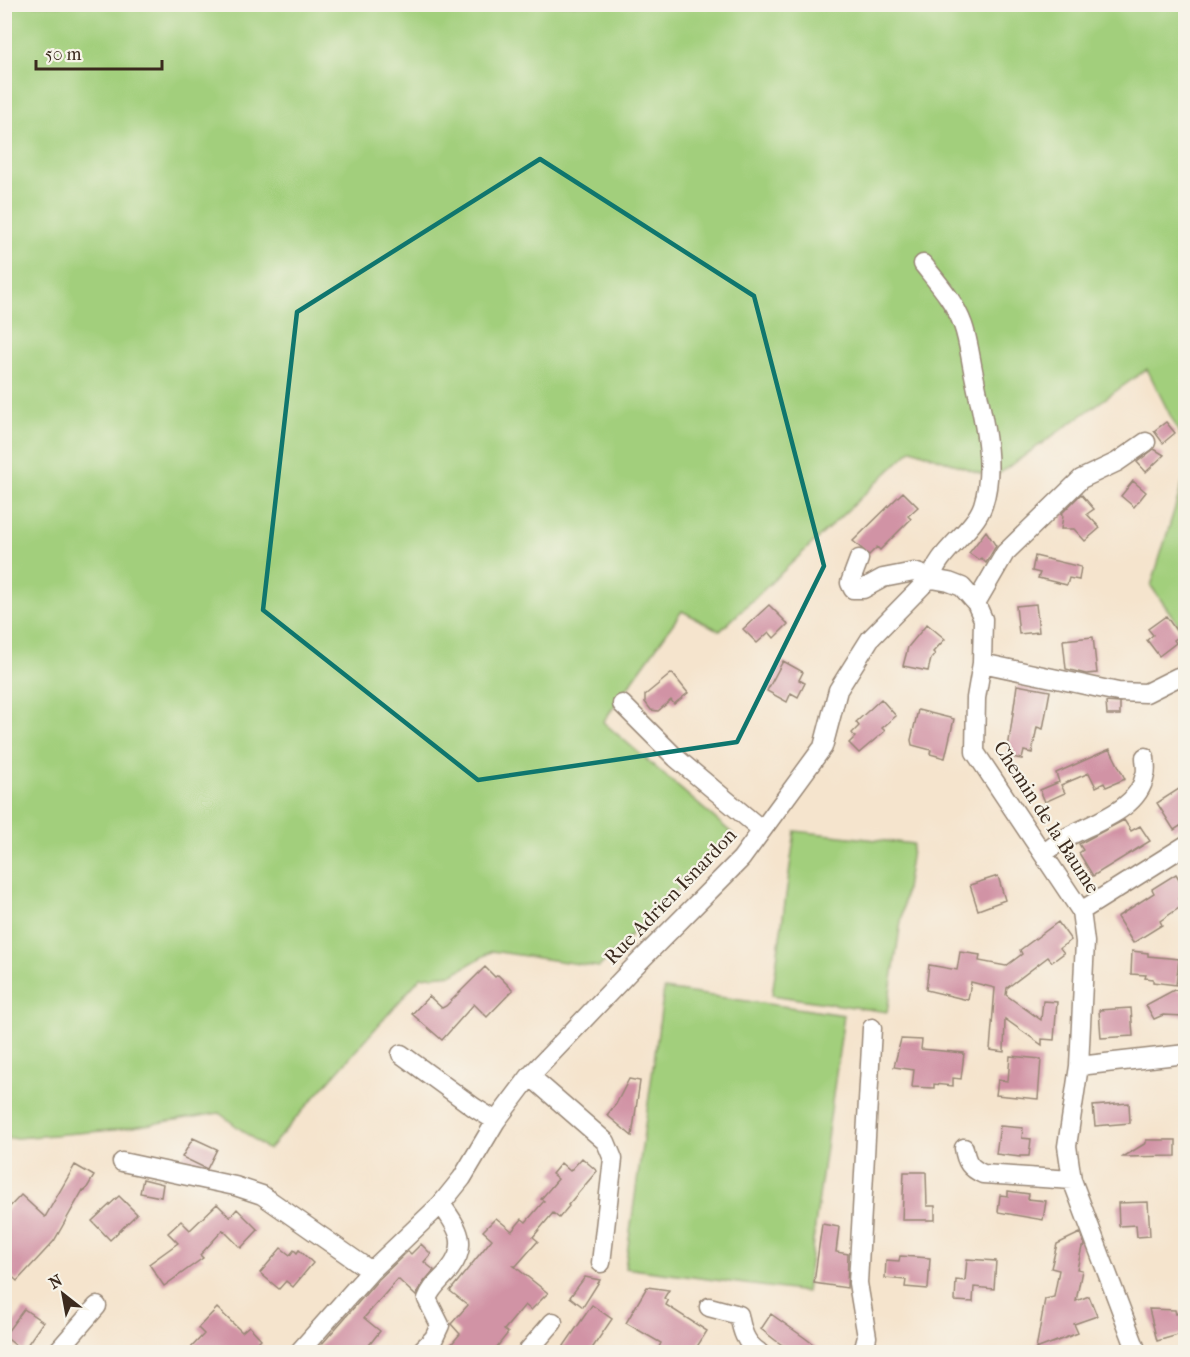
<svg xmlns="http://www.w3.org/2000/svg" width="1190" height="1357" font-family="'IM FELL French Canon',serif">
<rect width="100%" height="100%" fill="#f7f3e8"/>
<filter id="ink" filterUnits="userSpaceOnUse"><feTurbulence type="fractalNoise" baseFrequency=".0167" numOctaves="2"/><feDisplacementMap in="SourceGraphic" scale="12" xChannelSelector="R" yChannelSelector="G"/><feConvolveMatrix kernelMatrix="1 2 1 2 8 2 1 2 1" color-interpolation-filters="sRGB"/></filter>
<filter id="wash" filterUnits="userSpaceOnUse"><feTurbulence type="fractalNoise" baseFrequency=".008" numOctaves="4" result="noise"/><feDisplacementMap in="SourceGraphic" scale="24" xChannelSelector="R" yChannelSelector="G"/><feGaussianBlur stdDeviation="1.35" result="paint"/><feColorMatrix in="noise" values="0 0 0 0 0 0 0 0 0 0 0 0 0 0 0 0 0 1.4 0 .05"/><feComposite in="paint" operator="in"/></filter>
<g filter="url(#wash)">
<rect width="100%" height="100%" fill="#f5e4cd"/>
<path fill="#a2cf7c" stroke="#6e7c4d" stroke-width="1.5" d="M5,5h1180v440l-38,-76 -154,109 -81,-29 -192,182 -38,-20 -79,111 130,112 -134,133 -107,-16 -39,23 -32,3 -153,173 -49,-37 -105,17 -109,9z
M1185,475v159l-34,-48z
M795,831l118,13 -26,168 -115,-17z
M664,989l180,26 -38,277 -181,-24z"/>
<g id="blocks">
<path fill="#d193a5" d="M1166,422l9,11 -12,10 -9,-12z
M1154,449l10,6 -18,17 -9,-10z
M1133,481l13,11 -12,15 -13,-11z
M903,492l15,15 -10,9 3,3 -31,31 -3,-3 -8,8 -16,-14z
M1081,494l13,15 -7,5 13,14 -15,13 -11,-12h-13l2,-13 -2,-2z
M986,531l10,15 -10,17 -5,-5 -2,2 -10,-7z
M1035,556l46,11 -2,13 -10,-2 -2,7 -29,-7 2,-5 -8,-2z
M1036,604l3,28 -20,2 -3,-28z
M769,605l19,19 -14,14 -5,-6 -12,11 -14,-14z
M1166,616l14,20 -6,4 2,3 -17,13 -12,-16 6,-5 -5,-6z
M927,624l18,15 -12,13 2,2 -4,5 -3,12 -25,-5 5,-19z
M1093,637l4,36 -11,1 -20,-5 -3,-29z
M783,661l20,11 -4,8 6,3 -7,14 -7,-4 -4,9 -20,-11z
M672,673l16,20 -14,11 -3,-4 -13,11 -7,-1 -6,-8v-7z
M1017,685l33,6 -7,38 -6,-2 -5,26 -8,-2 -2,8 -15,-3z
M881,699l15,17 -14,12 3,3 -26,22 -10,-10 6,-6 -3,-4 7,-7 -3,-4z
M1106,702l14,1v12h-13z
M918,710l36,9 -9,39 -15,-4 1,-4 -19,-5 -1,-5z
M1110,749l15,30 -19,8 -2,-4 -8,4 -7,-14 -28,12 4,8 -20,9 -5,-12 19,-8 -3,-9z
M1185,785v38l-11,7 -17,-27z
M1124,820l7,11 9,-5 10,15 -57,35 -14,-23 4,-3 -4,-6z
M1176,874l9,15v6l-7,4 4,7 -22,15 2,4 -29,18 -16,-26 37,-24 -2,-4z
M998,876l7,24 -27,10 -8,-25z
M1058,922l13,18 -11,8 4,5 -12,9 -4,-5 -41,31 -1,7 35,25 2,-19 14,1 -3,38 -12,-1v6l-37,-26 -1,33 -14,-2 5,-62 -24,-6 -3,18 -42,-10 3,-25 28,5 3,-18 20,3 -1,6 27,5 16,-12 -2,-4z
M1132,951l16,2v3l31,3 -3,26 -23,-3v-3l-8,-1 1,-3 -15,-1z
M485,967l10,10 3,-2 15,15 -26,27 -13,-13 -32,36 -30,-26 17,-18 13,12 4,-2z
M1174,990l11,1v25l-22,-1 -9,4 -8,-14z
M1131,1008l2,28 -32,2 -2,-28z
M901,1039l21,1 -1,9 43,4 -3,26 -8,-1v8l-19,-2v4l-22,-1 2,-17 -20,-3z
M1010,1056l31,3 -3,40 -42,-4 2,-15 10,1z
M629,1079l11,2 -8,55 -25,-21 9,-11z
M1129,1103l1,20 -35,3 -2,-20z
M1000,1126l23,2 -1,10 9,1 -2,17h-9v1l-24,-3z
M193,1138l24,11 -10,20 -25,-12z
M1146,1140h30v16l-53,1 23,-14z
M582,1158l15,13 -29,34 1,1 -10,12 -6,-5 -20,24 5,4 -22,25h-2l34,27 -17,17 -6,-5 -21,25 4,3 -16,20h-48l16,-19 -9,-10 17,-19 -18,-14 42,-52 -9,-8 13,-13 16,13 10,-12 4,3 18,-21 -3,-2 17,-20 -6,-5 9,-11 9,8z
M75,1165l19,11 -9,15 -2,-1 -29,51 -37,40 -13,-12v-56l17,-18 24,22z
M904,1172h22l1,34h8v14h-33z
M143,1179l20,5 -2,13 -21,-4z
M1008,1191l21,3 -1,5 18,2 -3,19 -45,-8 2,-17 8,1z
M119,1196l18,18 -27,26 -18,-19z
M1148,1202l2,34 -13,1 -1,-12 -17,1 -1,-23z
M217,1204l13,13 7,-8 21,21 -17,18 -18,-18 -23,25 3,3 -39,28 -15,-22 29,-21 -10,-10 13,-12 9,9z
M822,1224l17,3 -3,25 12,2 -1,34 -33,-5z
M1080,1233l5,13 -3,1 -5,22 5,1 -6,31 13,-5 8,20 -23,8 4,9 -42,16 9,-50 9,-2 5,-27 -8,-2 6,-24z
M421,1244l10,10 -7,8 10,8 -11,13 -7,13 -18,-17 -34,39 16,13 -17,22h-49l65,-74 29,-28 3,3z
M281,1248l9,7 4,-5 3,3 2,-3 14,13 -20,24 -7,-6 -7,8 -19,-16z
M900,1256l30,2 -2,31 -23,-2 1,-7 -21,-2 1,-18 13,1z
M967,1259l29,2 -2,28 -20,-2 -1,15 -18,-1 1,-21 9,1z
M585,1277l15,3 -17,27 -13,-10z
M647,1287l22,3 -5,8 4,3 -2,4 41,26 -14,22h-37l5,-10 -35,-20z
M592,1305l20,14 -23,34h-30z
M217,1308l25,24 7,-6 12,13 -3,3 10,11h-82l18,-19 -6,-6z
M24,1309l19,13 -20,29 -19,-15z
M1149,1309l26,1 1,4 9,-3v22l-28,8z
M771,1314l34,24 20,15h-31l-19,-13 -14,-11z"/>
</g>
</g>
<g filter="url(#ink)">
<use href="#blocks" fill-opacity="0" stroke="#988776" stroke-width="1.5"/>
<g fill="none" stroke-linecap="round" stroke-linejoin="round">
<g stroke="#988776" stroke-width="21">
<path id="minor" d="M923,264c15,19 32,38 40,61 5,14 7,30 10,45 8,42 24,92 10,135 -9,27 -48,48 -51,74
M859,559l-9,24 3,6h10l20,-11 31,-6 9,3 4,6
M932,579l17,3 13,5 14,16 7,16 -1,44 -6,35 -1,54 106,159 4,31 -6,124 -12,80 5,34 65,172
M976,603l29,-50 76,-74 36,-17 29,-20
M982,663l136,29 28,1 32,-16h8
M622,704l54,54 86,72
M1043,854c7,-5 13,-10 19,-14 28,-17 76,-28 83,-65 2,-5 0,-13 0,-18
M1081,911l105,-66
M401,1054l74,54 21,13
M1079,1066l107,-12
M530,1076l76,66 7,17 -12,104
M964,1148c2,14 6,20 19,26l89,6
M122,1162l113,24 27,9 109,76
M709,1307l30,8c3,16 6,28 20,37
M57,1352l40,-46
M299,1352l72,-81 70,-67 21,-26 34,-57 34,-45 99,-104 112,-113 82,-112 15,-57 32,-51 57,-58 5,-2
M420,1352l14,-14 6,-13 -13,-26c5,-14 15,-19 23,-30 20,-26 7,-42 -9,-65
M527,1352l26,-30
M863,1352l4,-15 -9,-54 14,-255"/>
</g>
<use href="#minor" stroke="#fff" stroke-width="18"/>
</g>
</g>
<path fill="none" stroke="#0f766e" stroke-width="4.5" stroke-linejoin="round" d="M540,159l214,137 70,270 -87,176 -259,38 -215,-170 34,-298z"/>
<g text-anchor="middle" stroke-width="4.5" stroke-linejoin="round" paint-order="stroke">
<g font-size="20" fill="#3b2a1e" stroke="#f7f3e8">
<text transform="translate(1047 817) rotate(57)" y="7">Chemin de la Baume</text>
<text transform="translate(670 896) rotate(-46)" y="7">Rue Adrien Isnardon</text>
</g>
</g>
<rect width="1190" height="1357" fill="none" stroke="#f7f3e8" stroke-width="24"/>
<g transform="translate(63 1294) rotate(329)" stroke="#f7f3e8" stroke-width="4.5" paint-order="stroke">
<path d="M0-4.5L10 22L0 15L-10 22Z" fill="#3b2a1e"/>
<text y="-9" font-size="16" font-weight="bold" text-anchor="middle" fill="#3b2a1e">N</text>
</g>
<path d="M36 60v9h126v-9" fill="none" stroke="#3b2a1e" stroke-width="3"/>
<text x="45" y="60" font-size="18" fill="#3b2a1e" stroke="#f7f3e8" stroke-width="4.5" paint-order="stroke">50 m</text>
</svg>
